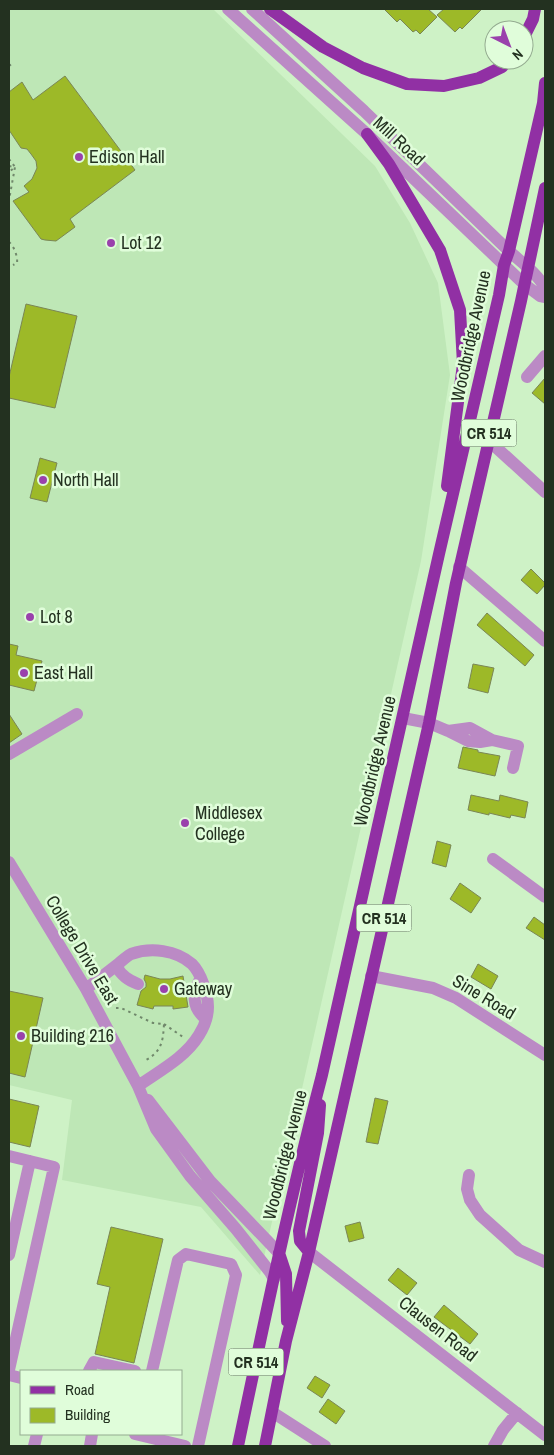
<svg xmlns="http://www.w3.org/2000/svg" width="554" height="1455" font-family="'Archivo Narrow',sans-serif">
<rect width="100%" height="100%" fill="#cef2c6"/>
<path fill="#bee7b6" d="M9,9h204l162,157 35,57 28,60 12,92 -29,186 -161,714 -59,-68 -139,-27 10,-80 -63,-15z"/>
<path fill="#9db928" stroke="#7a8656" d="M384,9h44l9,8 -17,17 -4,-4 -3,2 -13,-13 -3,3z
M444,9h38l-20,20 -2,-2 -5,5 -18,-17z
M65,76l70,94 -65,49 5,8 -19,14 -11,-1 -4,-1 -28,-38 16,-9 -5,-6 8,-7 5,-11 -1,-7 -5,-7 -4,-5 -6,-1 -12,-18v-38l13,-10 11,18z
M26,304l51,12 -22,92 -46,-10v-21z
M545,378v26l-13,-11z
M40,458l17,5 -10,39 -17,-4z
M531,569l14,14v2l-8,9 -16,-14z
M487,613l47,42 -9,11 -48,-41z
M9,644l9,2 -2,9 26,6 -8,30 -25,-6z
M473,664l21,4 -6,25 -20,-5z
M9,714l13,20 -13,9z
M463,747l15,3v2l22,4 -5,20 -37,-8z
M471,795l28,6 1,-6 28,7 -3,16 -14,-3 -1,3 -21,-5v2l-21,-5z
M437,841l14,4 -5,22 -14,-4z
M460,883l21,15 -10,15 -21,-14z
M534,917l11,8v15l-19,-12z
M478,964l20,12 -7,13 -20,-12z
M145,975l15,4h10l13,-3 5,31 -15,2v-3h-19l-1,3 -16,-4 4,-14 5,-4v-4l-2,-4z
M9,991l34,7 -18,79 -16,-4z
M375,1098l13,3 -10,43 -12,-2z
M9,1099l30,7 -9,41 -21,-5z
M360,1222l4,16 -15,4 -4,-16z
M111,1227l52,12 -29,124 -39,-9 15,-67 -13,-3z
M398,1268l19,15 -10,12 -19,-15z
M444,1305l34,29 -8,10 -36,-27z
M315,1376l15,9 -8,13 -15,-10z
M328,1399l17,12 -9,13 -17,-12z"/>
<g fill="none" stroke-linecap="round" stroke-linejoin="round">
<path stroke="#70886b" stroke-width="2" stroke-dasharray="2.5 4" stroke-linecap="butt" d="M9,66l5,-4
M9,159l6,8 -6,5
M9,166l6,1 -6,33
M9,242c5,4 9,15 8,21l-4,2
M116,1008h5l32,15 11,1c-1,17 -2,27 -18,36
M164,1024l19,13"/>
<path stroke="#bb8ac5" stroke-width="12" d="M228,9l139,125 157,150 16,12 5,1
M252,9l112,102 145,140c12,11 28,22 36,37
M527,377l18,-21
M488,440l57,52
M459,567l86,74
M403,718l26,5 19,8 22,-3 22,12
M448,731l20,10 12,1 12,-2 26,6 -5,22
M9,754l68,-40
M493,859l52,38
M9,862l77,127 52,97 18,43 34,47 46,53 34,43 4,7
M116,966c6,10 12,14 22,18
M371,976l62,12 23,10 89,57
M200,979c-7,15 -9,28 6,40
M86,989c9,-7 18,-14 27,-21 6,-4 12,-11 18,-14 20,-7 45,-4 61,10 9,9 16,30 16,43 0,9 -4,20 -9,28 -14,23 -40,36 -61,51
M148,1100l62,81 69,72
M9,1156l45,11 -45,203
M469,1175l-2,14 3,11 10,15 39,35 26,12
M309,1252l236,183
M9,1255l21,-94
M89,1371l5,-9 41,9
M152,1371l26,-111 8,-6 45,10 5,11 -38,171
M9,1375l12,3
M272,1412l53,34
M135,1434l50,12
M34,1446l3,-12
M90,1446l2,-12
M494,1446l9,-16 14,-17"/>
<path stroke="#9130a4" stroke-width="12" d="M270,9l53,38 40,21 44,16 37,2 35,-8 23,-11 6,-7
M524,37l9,-18 2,-10
M367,134l22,30 51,86 20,60 3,54 -16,122
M309,1252l-9,-11 -1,-10 19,-98 2,-28
M279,1253l7,21 1,47
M238,1446c26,-124 52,-248 84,-371l117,-521 60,-259 5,-30 5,-14 34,-148 2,-20
M265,1446l21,-105 23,-89 120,-529 27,-140 65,-282 24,-113"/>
</g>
<g fill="#9a41ac" stroke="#e0fdda" stroke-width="2">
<circle cx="79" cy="157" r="5"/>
<circle cx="111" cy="243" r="5"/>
<circle cx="43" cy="480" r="5"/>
<circle cx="30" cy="617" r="5"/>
<circle cx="24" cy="673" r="5"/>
<circle cx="185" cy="823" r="5"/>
<circle cx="164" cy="989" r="5"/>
<circle cx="21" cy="1036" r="5"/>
</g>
<g text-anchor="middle" stroke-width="5" stroke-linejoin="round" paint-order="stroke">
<g fill="#e0fdda" stroke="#5c6e58" stroke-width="1">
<rect x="461.5" y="419.5" width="55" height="27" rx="4"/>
<rect x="356.5" y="904.5" width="55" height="27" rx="4"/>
<rect x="228.5" y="1348.5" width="55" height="27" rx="4"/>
</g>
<g font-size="16" font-weight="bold" fill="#233120">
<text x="489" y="439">CR 514</text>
<text x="384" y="924">CR 514</text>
<text x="256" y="1368">CR 514</text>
</g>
<g font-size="18" fill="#233120" stroke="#e0fdda">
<text transform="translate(399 141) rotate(43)" y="6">Mill Road</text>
<text transform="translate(471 336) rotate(-78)" y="6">Woodbridge Avenue</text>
<text transform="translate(375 761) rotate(-77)" y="6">Woodbridge Avenue</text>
<text transform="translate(82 950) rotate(59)" y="6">College Drive East</text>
<text transform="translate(484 997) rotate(31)" y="6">Sine Road</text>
<text transform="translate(285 1155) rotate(-76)" y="6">Woodbridge Avenue</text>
<text transform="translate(438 1329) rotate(38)" y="6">Clausen Road</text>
</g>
<g font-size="18" fill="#233120" stroke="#e0fdda" text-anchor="start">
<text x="89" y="163">Edison Hall</text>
<text x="121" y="249">Lot 12</text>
<text x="53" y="486">North Hall</text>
<text x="40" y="623">Lot 8</text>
<text x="34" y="679">East Hall</text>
<text x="195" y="819">Middlesex<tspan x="195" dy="21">College</tspan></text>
<text x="174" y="995">Gateway</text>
<text x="31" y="1042">Building 216</text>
</g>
</g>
<rect width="554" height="1455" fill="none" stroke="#233120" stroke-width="20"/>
<rect x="20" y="1370" width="162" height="65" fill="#e0fdda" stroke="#94ab90"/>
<rect x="30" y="1386" width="25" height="8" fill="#9130a4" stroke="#94ab90"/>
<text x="65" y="1395" font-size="15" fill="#233120">Road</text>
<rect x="30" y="1408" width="25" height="15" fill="#9db928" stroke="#94ab90"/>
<text x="65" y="1420" font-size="15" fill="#233120">Building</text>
<g transform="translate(509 45) rotate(138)"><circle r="24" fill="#e0fdda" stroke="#94ab90"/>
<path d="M0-4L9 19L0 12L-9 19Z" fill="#9a41ac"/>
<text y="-8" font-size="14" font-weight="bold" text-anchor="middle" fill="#233120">N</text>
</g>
</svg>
